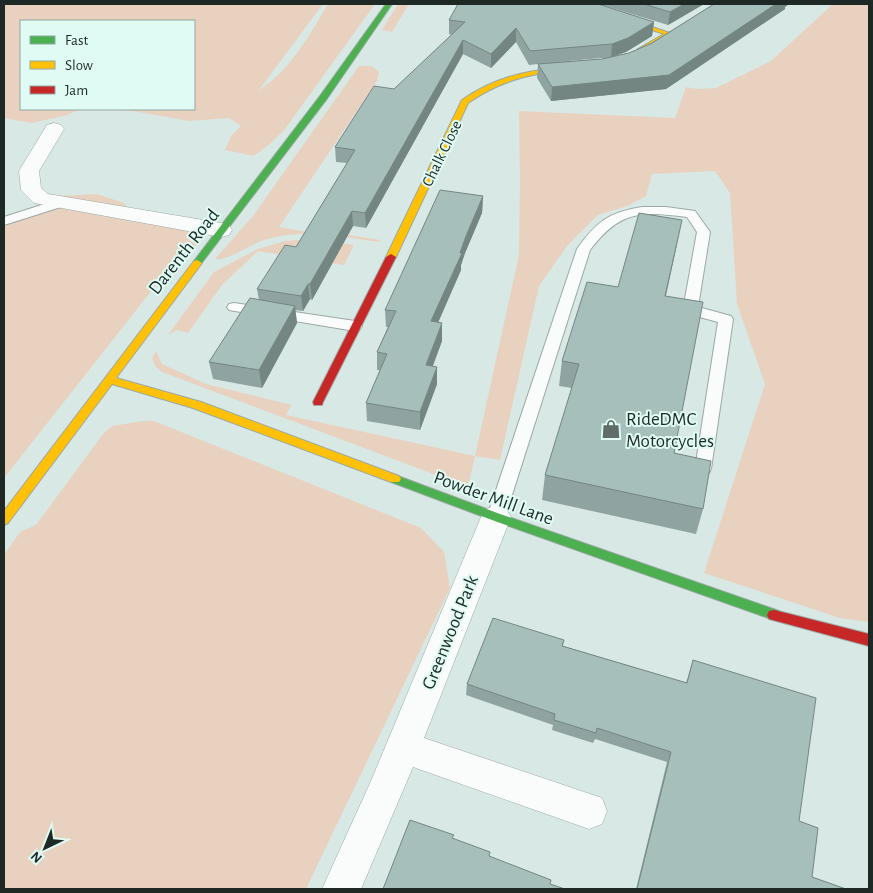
<svg xmlns="http://www.w3.org/2000/svg" width="873" height="893" font-family="'Alegreya Sans',sans-serif">
<rect width="100%" height="100%" fill="#d8e8e4"/>
<path fill="#e9d1c0" d="M4,4h319l-64,86c31,-19 51,-56 69,-86h47l-90,125 -14,14 -17,13 -29,-6 6,-14 10,-10 -12,-8 -40,3 -56,-10 -28,-2h89v-88h-173v88h59l-13,6 -35,8 -28,-5z
M398,4h11l-17,28 -10,-2z
M833,4h36v618l-29,-4 -136,-45 61,-189 -28,-80 -7,-111 -15,-22 -63,3 -6,22 -19,10 -29,9 -31,31 -28,40 -39,174 -25,-4 -7,31 -306,-115 -7,-6 -3,-8 4,-7 6,13 44,20 85,21 -5,10 189,41 44,-201 1,-73 -1,-71 156,7 11,-31 11,2 19,-1 55,-27z
M359,66h13l7,6 -2,9 -98,146 28,5 3,-3 70,11 -1,2c-39,-5 -76,-14 -115,-2 -13,4 -38,22 -49,19l38,-43z
M97,194l27,9 11,14 75,8 -21,30 -11,2 -174,221v-259l5,1 32,-6 14,-18z
M311,239l43,6 -10,20 -86,-14 -36,34 -34,48 -11,-3 -9,5 46,-63 44,-23 27,-8z
M143,421h11l267,107 23,24 6,36 -144,301h-302v-334l16,-23 16,-7 67,-91 9,-8z"/>
<g fill="none" stroke-linecap="round" stroke-linejoin="round">
<g stroke="#9ca8a5" stroke-width="2">
<path id="lane" d="M60,199l6,4 -2,3 -60,19v-8z
M642,207h24l29,4 15,21 -12,75 33,9 2,3 -22,150 -2,4 -6,2 -6,-2 -2,-4 23,-147 -33,-9 -2,-3 14,-78 -10,-15c-46,-6 -67,-7 -97,33l-85,267 -3,5 -6,2 -6,-2 -3,-5 90,-268c19,-27 32,-37 65,-42z
M234,303l121,18 5,2 2,3 -2,3 -5,2 -126,-21 -2,-3 2,-3z"/>
</g>
<g stroke="#9ca8a5" stroke-width="1">
<path id="street" d="M54,123l7,2 3,4 -25,42 2,17 7,6 173,29 8,2 3,5 -3,5 -8,2 -187,-34 -13,-13 -2,-19 28,-46z
M496,506l10,3 5,8 -87,221 178,60 5,13 -5,13 -13,5 -176,-62 -52,122h-39l49,-108 110,-264 5,-8z"/>
</g>
<g stroke="#9ca8a5" stroke-width="2">
<path id="fast" d="M386,4h6l-66,96 -126,165h-6v-4l126,-165z
M395,475l105,39 279,97 2,4 -2,4 -5,1 -282,-100 -101,-38 -2,-3 2,-3z"/>
</g>
<g stroke="#9ca8a5" stroke-width="2">
<path id="slow" d="M575,4h9l89,30 -29,19h-6v-4l26,-15z
M574,66h3v4c-11,2 -22,2 -32,3 -29,4 -53,13 -77,30l-72,154 -2,2h-6l-2,-2 76,-157c36,-25 69,-30 112,-34z
M197,260l5,3 -86,115 85,24 198,74 2,3 -2,3h-8l-198,-74 -81,-24 -104,139 -4,2v-14l190,-250z"/>
</g>
<g stroke="#9ca8a5" stroke-width="2">
<path id="jam" d="M391,254l5,3 -73,145 -1,3h-8l-1,-3 73,-145z
M774,610l95,24v12l-100,-27 -2,-4 2,-4z"/>
</g>
<use href="#lane" fill="#f9fcfb" fill-rule="evenodd"/>
<use href="#street" fill="#f9fcfb" fill-rule="evenodd"/>
<use href="#fast" fill="#4caf50" fill-rule="evenodd"/>
<use href="#slow" fill="#ffc107" fill-rule="evenodd"/>
<use href="#jam" fill="#c62828" fill-rule="evenodd"/>
</g>
<path fill="#8fa4a0" fill-rule="evenodd" d="M599,4h105l-36,21z
M714,4h75l-4,3v2l-119,80 -115,12 -14,-23 1,-14 -9,1 -13,-23 -25,26 -28,-14 -97,174 -13,-2 -41,74 -2,-1 -7,12 -8,-1 2,13 -35,65 -49,-9 -4,-17 50,-62 -2,-11 39,-42 51,-84 -11,-1 -1,-15 117,-112 -3,-1v-14l205,2 -2,14 -26,16 -14,5 17,-4 23,-10zM601,58h7l-6,1 -45,3z
M483,196l-1,17 -17,40 -4,12v5l-23,52 4,1v18l-9,25 4,18 -17,46 -53,-9 -1,-18 14,-33h-3v-18l11,-25h-2l-1,-17z
M677,244l-11,52 8,157 29,56 -7,25 -154,-34 3,-25 27,-87 -13,-2 3,-25 56,-74z
M564,640l-1,6 123,37 7,-23 106,161 13,56 34,12h-210l31,-127 -72,-23 -2,4 -41,-13 1,-5 -87,-30 1,-11z"/>
<path fill="#748682" d="M684,4h20l-36,21 2,-13z
M776,4h13l-4,3v2l-119,80 -115,12 1,-14z
M654,22l-2,14 -26,16 -15,5 1,-13z
M516,28v14l-25,26v-14z
M463,40v14l-97,174 -1,-15z
M483,196l-1,17 -17,40 -4,12v5l-30,69v-18z
M352,211l1,15 -41,74 -2,-16z
M682,220l-5,24 -17,76 5,-24z
M308,284l2,15 -7,12 -2,-15z
M295,306l2,17 -35,65 -3,-18z
M442,323v18l-16,42v-18z
M437,367v17l-17,46v-18z"/>
<path fill="#a6bfba" stroke="#748682" d="M458,4h140l56,18 -26,16 -16,6 -82,7 -14,-23 -25,26 -28,-14 -98,173 -13,-2 -42,73h-2l-7,12 -44,-7 28,-44 11,2 59,-97 -20,-3 39,-61 20,3 71,-67 -16,-2z
M644,4h40l-14,8z
M714,4h62l-107,71 -117,12 -14,-23 64,-5 27,-6 23,-10z
M440,190l43,6 -17,40 -6,17h2l-31,68 11,2 -16,42 11,2 -17,45 -54,-9 21,-49 -10,-2 19,-41 -11,-1z
M639,213l43,7 -17,76 38,6 -29,151 37,8 -8,48 -158,-34 34,-111 -17,-3 25,-79 31,5z
M250,298l45,8 -36,64 -50,-8z
M493,618l71,22 -2,6 125,37 6,-23 123,38 -17,123 19,7 -6,49 34,12h-209l34,-137 -74,-24 -1,5 -42,-13 1,-6 -88,-30z
M410,820l44,15 -2,3 38,14 -1,4 62,24 -1,4 15,5h-182z"/>
<defs>
<g id="shop-bare" transform="scale(1.5)"><path d="M-5-2.5h2.3a2.7 3.5 0 0 1 5.4 0H5L5.5 6h-11ZM-1.5-2.5h3a1.5 2.3 0 0 0-3 0Z" fill="#5f6c68" stroke="#dffbf4" stroke-width="2.5" paint-order="stroke"/></g>
</defs>
<g fill-rule="evenodd">
<use href="#shop-bare" x="611" y="429"/>
</g>
<g text-anchor="middle" stroke-width="4" stroke-linejoin="round" paint-order="stroke">
<g font-size="16" fill="#1e2926" stroke="#dffbf4">
<text transform="translate(441 153) rotate(-64)" y="6">Chalk Close</text>
</g>
<g font-size="19" fill="#1e2926" stroke="#dffbf4">
<text transform="translate(183 251) rotate(-52)" y="7">Darenth Road</text>
<text transform="translate(494 497) rotate(20)" y="7">Powder Mill Lane</text>
<text transform="translate(449 632) rotate(-68)" y="7">Greenwood Park</text>
</g>
<g font-size="19" fill="#1e2926" stroke="#dffbf4" text-anchor="start">
<text x="626" y="425">RideDMC<tspan x="626" dy="22">Motorcycles</tspan></text>
</g>
</g>
<rect width="873" height="893" fill="none" stroke="#1e2926" stroke-width="10"/>
<rect x="20" y="20" width="175" height="90" fill="#dffbf4" stroke="#92a7a2"/>
<rect x="30" y="36" width="25" height="8" fill="#4caf50" stroke="#92a7a2"/>
<text x="65" y="45" font-size="15" fill="#1e2926">Fast</text>
<rect x="30" y="61" width="25" height="8" fill="#ffc107" stroke="#92a7a2"/>
<text x="65" y="70" font-size="15" fill="#1e2926">Slow</text>
<rect x="30" y="86" width="25" height="8" fill="#c62828" stroke="#92a7a2"/>
<text x="65" y="95" font-size="15" fill="#1e2926">Jam</text>
<g transform="translate(45 848) rotate(223)" stroke="#dffbf4" stroke-width="4" paint-order="stroke">
<path d="M0-4L9 19L0 12L-9 19Z" fill="#1e2926"/>
<text y="-8" font-size="14" font-weight="bold" text-anchor="middle" fill="#1e2926">N</text>
</g>
</svg>
